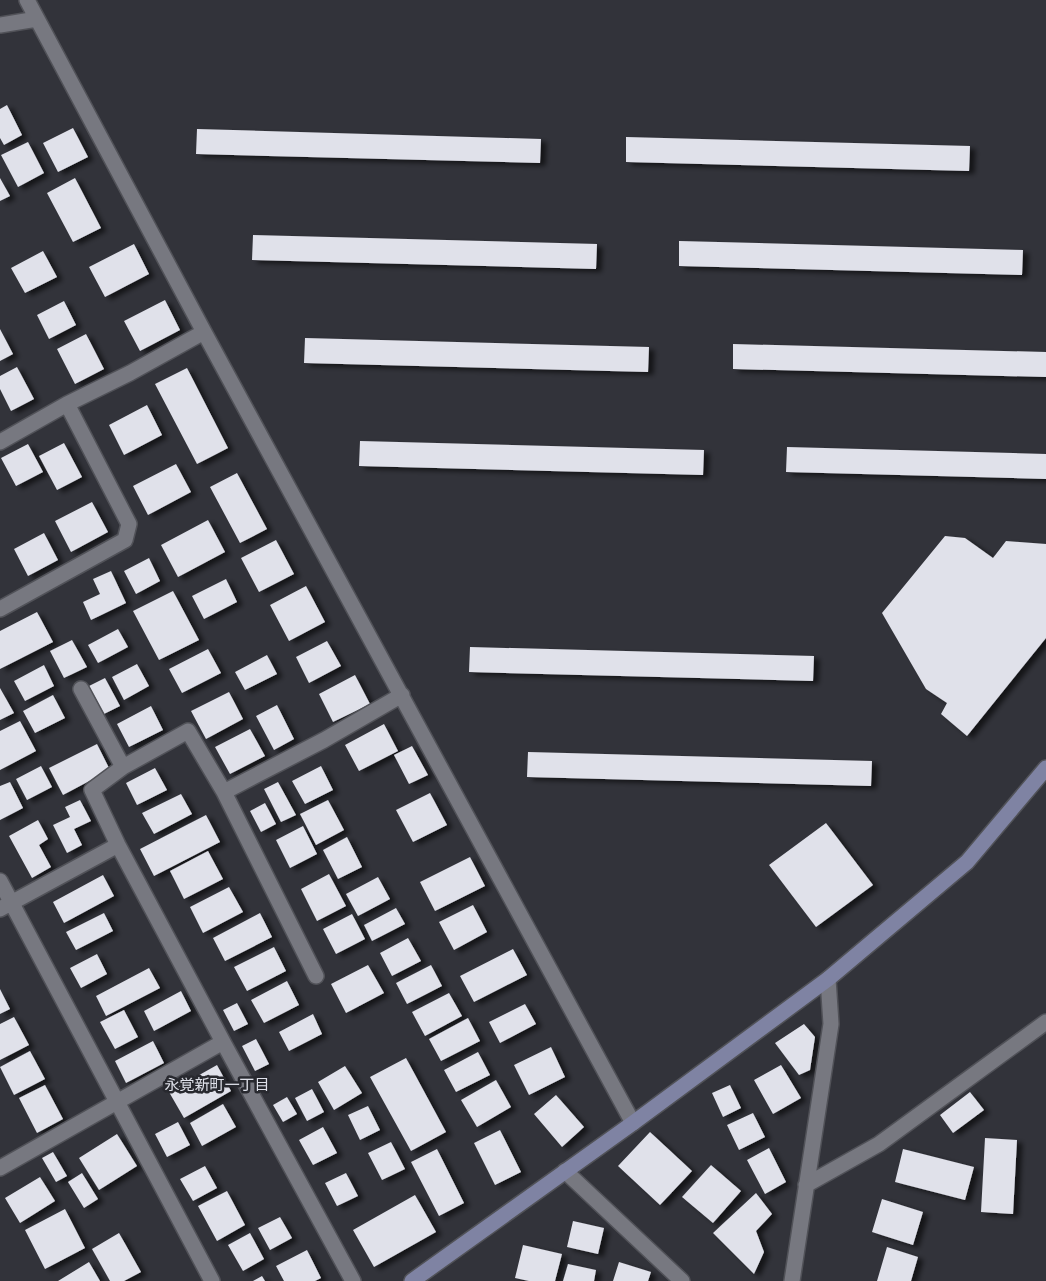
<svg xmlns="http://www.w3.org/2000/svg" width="1046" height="1281" font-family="'Roboto Serif','Noto Sans JP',serif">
<defs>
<filter id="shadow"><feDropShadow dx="5.5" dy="3" stdDeviation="2.5" flood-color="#0009"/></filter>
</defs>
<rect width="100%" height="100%" fill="#32333a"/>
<path fill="#e0e1ea" filter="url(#shadow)" d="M7,105l15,30 -18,10 -4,-7v-29z
M73,128l15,29 -30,15 -15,-29z
M197,129l344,10 -1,24 -344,-9z
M626,137l344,9 -1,25 -343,-9z
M28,142l16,31 -26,14 -17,-32z
M0,178l10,18 -10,5z
M75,178l26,50 -28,14 -26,-49z
M253,235l344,9 -1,25 -344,-9z
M679,241l344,9 -1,25 -343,-9z
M134,244l15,30 -44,23 -16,-30z
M43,251l14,26 -32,16 -14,-25z
M165,300l15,30 -40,21 -16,-30z
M64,301l12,24 -27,14 -12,-24z
M0,329l13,25 -13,7z
M86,334l18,35 -29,15 -18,-35z
M305,338l344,9 -1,25 -344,-9z
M733,344l313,8v25l-313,-8z
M17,367l17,32 -23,12 -11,-22v-13z
M187,368l41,80 -31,16 -42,-80z
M147,405l15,30 -38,20 -15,-30z
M360,441l344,9 -1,25 -344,-9z
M64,443l18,34 -25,13 -18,-34z
M28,444l15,28 -27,14 -15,-28z
M787,447l259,7v25l-260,-7z
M176,464l15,28 -43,23 -15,-29z
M237,473l30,56 -27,14 -30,-56z
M92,502l16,30 -37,20 -16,-31z
M208,520l17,32 -47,25 -17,-32z
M44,533l14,27 -30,16 -14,-27z
M945,536l20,2 28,20 13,-17 40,3v94l-79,98 -26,-22 6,-11 -21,-14 -44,-76z
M276,540l18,34 -35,18 -18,-34z
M149,558l11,23 -24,13 -12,-23z
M111,571l15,32 -35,17 -8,-18 17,-8 -7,-15z
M226,579l11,23 -33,17 -12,-23z
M306,586l19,36 -36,19 -19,-36z
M173,591l26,49 -40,20 -26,-49z
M37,612l16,30 -53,27v-38z
M118,629l10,18 -30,16 -10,-18z
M72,640l15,27 -23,11 -14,-27z
M327,641l14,25 -32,17 -13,-26z
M470,647l344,9 -1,25 -344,-9z
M208,649l13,24 -39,20 -13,-24z
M267,655l10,19 -32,16 -10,-18z
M137,664l12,22 -25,14 -12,-23z
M44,665l10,21 -29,15 -11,-20z
M355,675l15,29 -37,18 -14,-28z
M105,678l15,28 -16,8 -15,-28z
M0,688l14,25 -14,7z
M229,692l14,27 -37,20 -15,-28z
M53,695l12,23 -30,15 -12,-22z
M277,705l17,34 -20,11 -18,-34z
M151,706l12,24 -34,17 -12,-23z
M20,721l16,30 -36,19v-39z
M384,724l14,27 -39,20 -14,-26z
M250,729l15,27 -35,18 -15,-27z
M97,744l13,26 -47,25 -14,-27z
M412,746l16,29 -19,9 -15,-29z
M528,752l344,9 -1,25 -344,-9z
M41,766l11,21 -25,13 -11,-21z
M321,766l12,24 -28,14 -13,-23z
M155,768l12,22 -30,15 -11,-22z
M10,782l13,26 -23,12v-34z
M278,782l18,33 -15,7 -17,-33z
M430,793l17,32 -34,17 -17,-32z
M181,794l11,20 -38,20 -12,-21z
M80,800l11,21 -17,8 8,16 -15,8 -14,-28 17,-8 -5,-10z
M328,800l16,30 -28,15 -16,-31z
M265,803l11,21 -15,8 -11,-21z
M206,815l14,27 -66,34 -14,-27z
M38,820l10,19 -9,6 12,22 -19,11 -23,-42z
M826,823l47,62 -57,42 -47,-62z
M303,826l14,28 -27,14 -14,-28z
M347,837l15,30 -24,12 -15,-29z
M208,851l15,28 -39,20 -14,-28z
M470,857l15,29 -50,25 -15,-29z
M329,874l17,32 -29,15 -16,-32z
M103,875l11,21 -50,27 -11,-21z
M378,877l12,22 -32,17 -12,-22z
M229,887l14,25 -40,21 -13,-26z
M473,905l14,27 -33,18 -15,-28z
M396,908l9,16 -33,17 -8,-16z
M104,913l9,18 -37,19 -10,-18z
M260,913l12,24 -47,24 -12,-23z
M352,914l13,25 -29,15 -13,-25z
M408,938l13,23 -29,15 -12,-23z
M274,947l12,24 -39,20 -13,-24z
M513,949l14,26 -53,27 -14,-26z
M97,954l10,20 -26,14 -11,-20z
M368,965l16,28 -38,20 -15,-29z
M431,965l11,21 -35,18 -11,-21z
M149,968l11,20 -54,28 -10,-20z
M287,981l12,24 -35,18 -13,-23z
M0,989l10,20 -10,5z
M181,991l10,20 -37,20 -10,-20z
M449,993l13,23 -37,20 -13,-24z
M237,1003l11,21 -14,7 -11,-21z
M525,1004l11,20 -36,19 -11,-21z
M124,1010l14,27 -23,12 -15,-27z
M313,1014l9,20 -33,17 -10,-19z
M14,1017l15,28 -29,15v-36z
M468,1018l12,23 -39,20 -12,-22z
M804,1024l11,13 -5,33 -11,5 -24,-32z
M256,1039l13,25 -14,7 -13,-25z
M153,1041l11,22 -38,20 -11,-22z
M551,1047l14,30 -36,18 -15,-30z
M30,1051l15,28 -31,16 -14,-28z
M478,1052l12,23 -34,17 -12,-22z
M406,1058l40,74 -35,19 -41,-74z
M217,1065l14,26 -47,27 -15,-26z
M781,1065l20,33 -28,16 -19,-34z
M345,1066l17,27 -28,17 -16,-28z
M496,1080l15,27 -34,20 -16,-27z
M45,1085l18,34 -26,14 -18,-35z
M730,1085l11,23 -18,9 -11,-24z
M312,1089l12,23 -17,9 -12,-23z
M970,1092l14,18 -31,23 -13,-18z
M556,1095l28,32 -22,20 -28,-33z
M287,1097l10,17 -14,8 -10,-17z
M223,1104l13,23 -34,19 -12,-23z
M368,1106l12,24 -20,10 -12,-25z
M753,1113l12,24 -26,13 -12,-25z
M178,1122l12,23 -23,12 -12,-23z
M323,1127l14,26 -24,12 -14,-25z
M500,1130l21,42 -26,13 -21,-42z
M650,1132l42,39 -32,34 -42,-39z
M117,1134l20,32 -38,24 -20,-32z
M985,1138l32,2 -4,74 -32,-2z
M391,1142l14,27 -23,11 -14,-27z
M769,1148l17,34 -21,12 -18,-34z
M437,1149l27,54 -25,13 -28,-54z
M903,1149l71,18 -9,33 -70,-18z
M53,1152l14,24 -11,6 -14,-24z
M711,1165l30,26 -28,32 -31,-26z
M205,1166l12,22 -24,13 -13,-22z
M82,1173l16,26 -14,9 -16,-26z
M346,1173l12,23 -21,10 -12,-23z
M40,1177l15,24 -35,22 -15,-25z
M227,1191l18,34 -28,16 -19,-35z
M756,1193l16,21 -16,17 8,21 -10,22 -41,-41z
M415,1195l21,37 -62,35 -21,-37z
M882,1199l41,13 -10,33 -41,-13z
M65,1209l20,39 -40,21 -20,-39z
M280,1217l12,21 -22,12 -12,-22z
M573,1221l31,7 -6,26 -31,-7z
M119,1233l22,39 -17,9h-14l-18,-32z
M250,1233l14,26 -21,12 -15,-26z
M523,1245l39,9 -7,27h-26l-14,-3z
M887,1247l31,10 -7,24h-34z
M307,1250l14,28 -6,3h-31l-8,-15z
M89,1262l11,19h-42z
M619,1262l32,10 -3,9h-35z
M568,1264l28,6 -2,11h-31z
M262,1276l3,5h-12z"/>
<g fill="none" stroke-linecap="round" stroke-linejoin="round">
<g stroke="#515258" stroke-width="18">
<path id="street" d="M27,0l177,332 429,791
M0,25l37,-6
M0,442l67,-38
M0,609l125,-69 4,-16 -62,-120 63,-31 74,-41
M81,689l42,78
M224,792l100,-52 78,-45
M0,881l212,400
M0,909l118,-64
M223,1042l-105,-197 -26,-55 31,-23 65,-36 36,61 92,184
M0,1168l223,-126 130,239
M565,1171l117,110
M806,1185l73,-41 167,-122
M792,1281l39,-257 -3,-45"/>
</g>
<g stroke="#515258" stroke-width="18">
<path id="secondary" d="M412,1281l221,-158 195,-144 139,-117 79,-94"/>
</g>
<use href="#street" stroke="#777880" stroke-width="15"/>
<use href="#secondary" stroke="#7f83a3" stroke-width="15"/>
</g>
<g text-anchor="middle" stroke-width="5" stroke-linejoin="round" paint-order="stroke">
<g font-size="15" fill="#dfe1ea" stroke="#28292f">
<text x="217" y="1090">永覚新町一丁目</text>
</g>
</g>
</svg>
